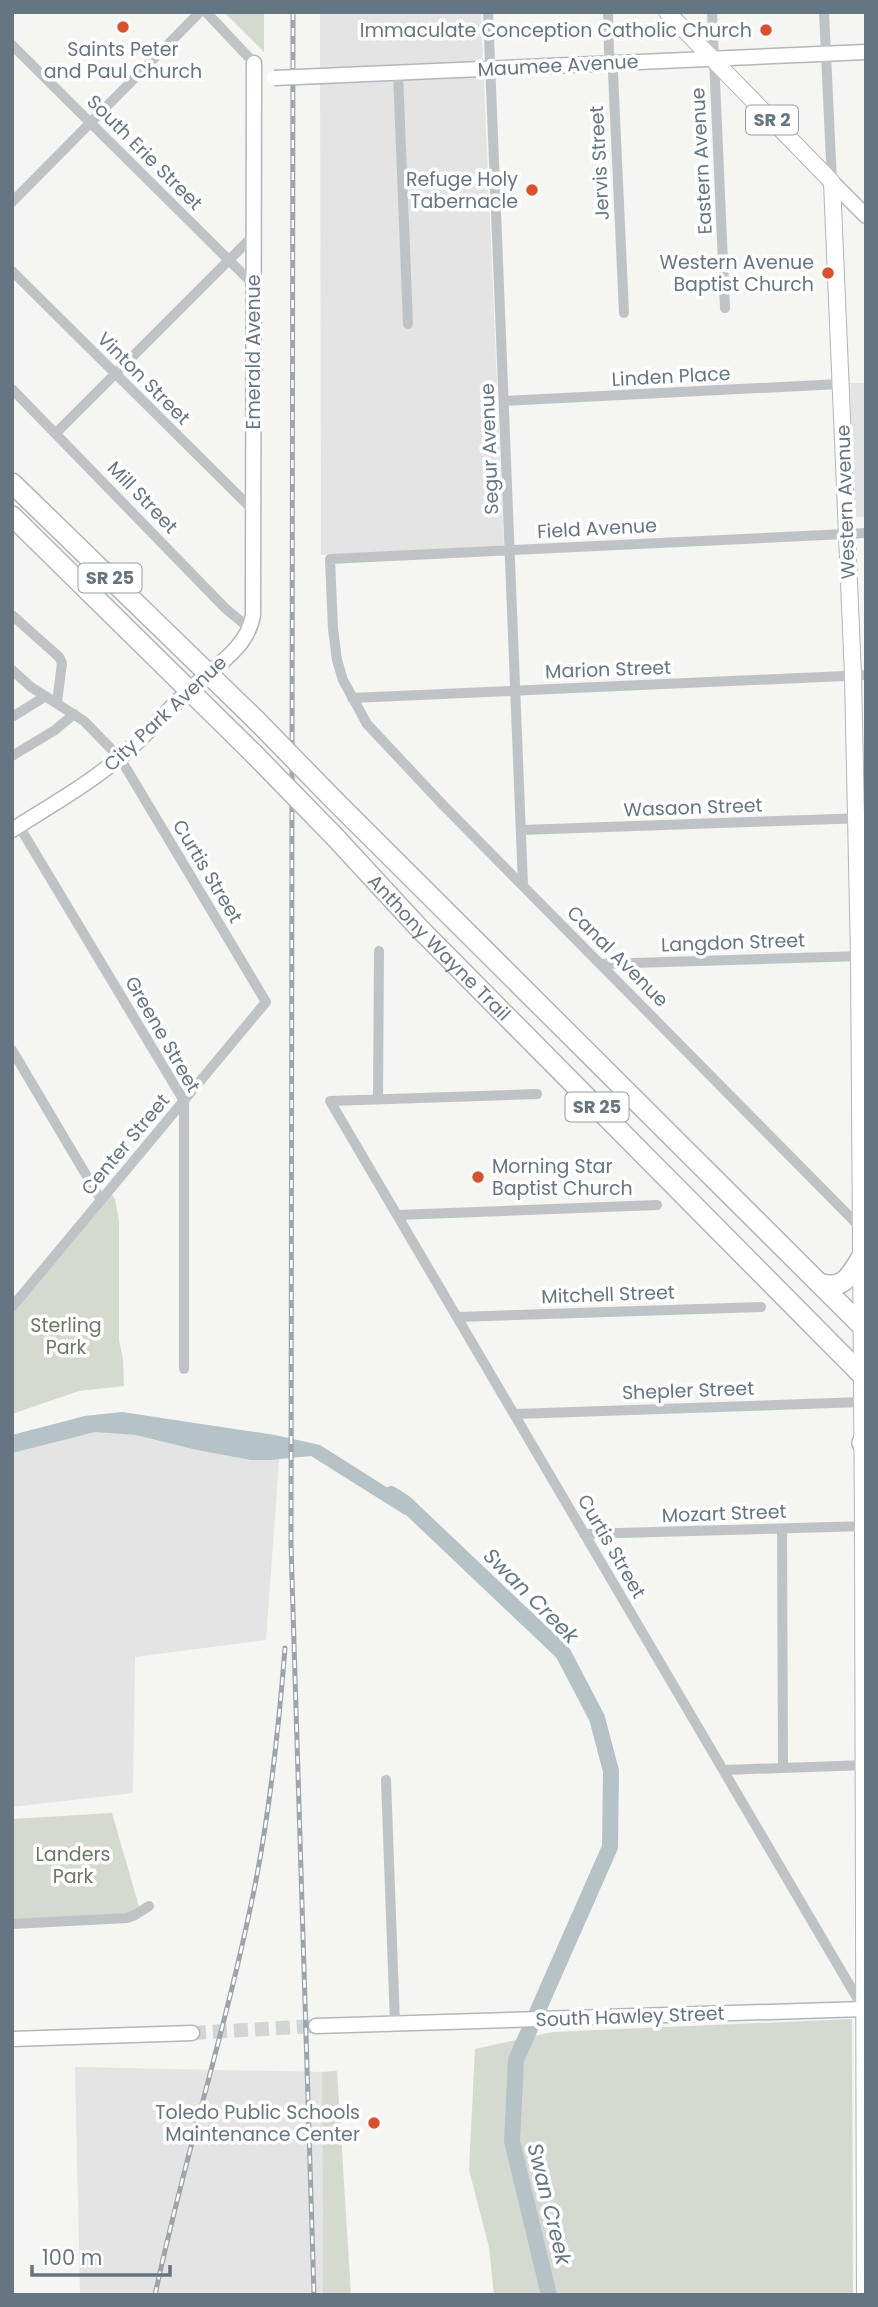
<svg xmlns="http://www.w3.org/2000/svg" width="878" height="2307" font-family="Poppins,sans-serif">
<rect width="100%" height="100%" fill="#f5f5f2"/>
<path fill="#e3e4e3" d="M320,12h161l23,534 -183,9z
M850,383h16v134h-11z
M122,1412l158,36 -14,192 -131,17 -2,136 -121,14v-371l73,-20z
M75,2067l247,5 1,223h-243z"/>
<path fill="#d5dad1" d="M224,12h40v40z
M110,1192l5,7 4,22v119l4,19 1,27 -45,5 -67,23v-101z
M112,1813l28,97 -6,3 -122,7v-101z
M852,2019l1,276h-359l-5,-48 -20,-77 6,-121 78,-17z
M337,2071l14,224h-28l-1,-223z"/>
<path fill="#b5c2c6" d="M122,1412l153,23 45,10 90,57 -5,13 -94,-59 -40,4h-20l-54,-10 -61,-15 -41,-3 -83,21v-18l73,-19z"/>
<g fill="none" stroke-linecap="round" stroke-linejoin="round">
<path stroke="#b5c2c6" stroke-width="16" d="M391,1494l14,9 158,150 34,65 14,53 -1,76 -94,213 -4,81 37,154"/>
<path stroke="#d1d5d6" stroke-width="14" stroke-dasharray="14 7" stroke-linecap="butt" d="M192,2033l124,-7"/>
<g stroke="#b1b7bb" stroke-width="17">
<path id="secondary" d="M321,76l545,-24
M832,182l34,34
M12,830c36,-23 74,-44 107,-72 25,-20 46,-45 69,-67 23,-22 60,-42 65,-76l1,-552
M316,2026l548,-17
M12,2039l180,-6"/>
</g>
<g stroke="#b0b5b9" stroke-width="18">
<path id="primary" d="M667,12l165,170 21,494 6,280 4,570 2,769"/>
</g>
<g stroke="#b2b6b9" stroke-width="22">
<g id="highway">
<path d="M12,483l244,237"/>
<path d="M12,516l241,237"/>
<path d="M335,801l531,529"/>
<path id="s1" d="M335,837l84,91 447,451"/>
<path d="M819,1283c24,8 31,-7 42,-25"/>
<path d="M862,1443l4,-7"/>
</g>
</g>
<path stroke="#bfc3c6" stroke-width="10" d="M206,12l48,51
M488,12l35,873
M608,12l1,40 4,21 11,240
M712,12l13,296
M824,12l8,170
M12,45l241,239
M398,73l10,251
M12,202l188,-190
M12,271l240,238
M12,389l213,219 25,21
M505,401l335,-17
M56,433l197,-197
M12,615l47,42 3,6 -5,39
M12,670l19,17 53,34 36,37 146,244 -254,305
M352,698l514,-23
M12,717l34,-21
M12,756l43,-26 19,-16
M19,826l165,275v268
M521,830l345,-12
M601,964l262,-8
M12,1050l89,150
M537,1094l-207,7 533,907
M378,1099l1,-148
M397,1215l260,-10
M861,1228l-418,-423 -76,-81 -24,-44 -6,-20 -4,-31 -3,-70 536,-26
M457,1317l304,-10
M515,1414l347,-12
M782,1529l1,238
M584,1534l282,-8
M724,1770l142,-5
M386,1780l9,244
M12,1924l115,-6 8,-3 14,-9"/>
<use href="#secondary" stroke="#fff" stroke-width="14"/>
<use href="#primary" stroke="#fff" stroke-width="16"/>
<use href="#highway" stroke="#fff" stroke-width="19"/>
<g stroke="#9ea5aa" stroke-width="5">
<path id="rail" d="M293,12l-2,1533 23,750
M155,2295c30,-141 75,-279 102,-420 14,-75 22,-150 28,-227"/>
</g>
<use href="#rail" stroke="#fff" stroke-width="2.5" stroke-dasharray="8" stroke-linecap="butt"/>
<g stroke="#b1b7bb" stroke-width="17" stroke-linecap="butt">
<path id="secondary-bridge" d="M274,78l47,-2"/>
</g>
<g stroke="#b2b6b9" stroke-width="22" stroke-linecap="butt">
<path id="highway-bridge" d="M256,720l79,81
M253,753l82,84"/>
</g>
<use href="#secondary-bridge" stroke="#fff" stroke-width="14"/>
<use href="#highway-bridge" stroke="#fff" stroke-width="19"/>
</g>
<g fill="#dd4e2b" stroke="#fff" stroke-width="2.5">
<circle cx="123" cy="27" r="7"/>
<circle cx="766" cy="30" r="7"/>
<circle cx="532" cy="190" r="7"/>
<circle cx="828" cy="273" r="7"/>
<circle cx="478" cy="1177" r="7"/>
<circle cx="374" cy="2123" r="7"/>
</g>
<g text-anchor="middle" stroke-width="7" stroke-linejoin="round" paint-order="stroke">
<g fill="#fff" stroke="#939fa8" stroke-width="2">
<rect x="746" y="105.5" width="52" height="29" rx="5"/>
<rect x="78.5" y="563.5" width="63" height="29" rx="5"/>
<rect x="565.5" y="1092.5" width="63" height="29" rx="5"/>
</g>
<g font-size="18" font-weight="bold" fill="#657682">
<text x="772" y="126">SR 2</text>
<text x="110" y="584">SR 25</text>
<text x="597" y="1113">SR 25</text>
</g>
<g font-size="19" fill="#657682" stroke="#fff" text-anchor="end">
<text x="752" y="37">Immaculate Conception Catholic Church</text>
<text x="123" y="56" text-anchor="middle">Saints Peter<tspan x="123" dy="22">and Paul Church</tspan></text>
<text x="518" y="186">Refuge Holy<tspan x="518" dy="22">Tabernacle</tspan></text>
<text x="814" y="269">Western Avenue<tspan x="814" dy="22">Baptist Church</tspan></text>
<text x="492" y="1173" text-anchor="start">Morning Star<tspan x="492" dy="22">Baptist Church</tspan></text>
<text x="360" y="2119">Toledo Public Schools<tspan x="360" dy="22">Maintenance Center</tspan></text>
</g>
<g font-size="19" fill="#657682" stroke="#fff">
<text transform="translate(558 65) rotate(-3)" y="7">Maumee Avenue</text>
<text transform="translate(145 152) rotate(45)" y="7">South Erie Street</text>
<text transform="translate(701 161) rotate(-93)" y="7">Eastern Avenue</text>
<text transform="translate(599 163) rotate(-93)" y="7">Jervis Street</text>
<text transform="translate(253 352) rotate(-90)" y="7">Emerald Avenue</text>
<text transform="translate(671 376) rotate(-3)" y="7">Linden Place</text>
<text transform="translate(144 378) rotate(45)" y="7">Vinton Street</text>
<text transform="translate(489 449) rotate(-92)" y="7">Segur Avenue</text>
<text transform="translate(143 497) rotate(46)" y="7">Mill Street</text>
<text transform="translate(845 502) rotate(-92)" y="7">Western Avenue</text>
<text transform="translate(597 528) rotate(-3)" y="7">Field Avenue</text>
<text transform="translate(608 669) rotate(-2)" y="7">Marion Street</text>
<text transform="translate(165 713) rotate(-43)" y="7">City Park Avenue</text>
<text transform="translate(693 807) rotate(-2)" y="7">Wasaon Street</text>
<text transform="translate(208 871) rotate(59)" y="7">Curtis Street</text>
<text transform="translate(733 942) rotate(-2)" y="7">Langdon Street</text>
<text dy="7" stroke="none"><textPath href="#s1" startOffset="152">Anthony Wayne Trail</textPath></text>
<text transform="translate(618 956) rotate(45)" y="7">Canal Avenue</text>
<text transform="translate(163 1034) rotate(60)" y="7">Greene Street</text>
<text transform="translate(125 1144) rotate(-50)" y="7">Center Street</text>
<text transform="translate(608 1294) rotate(-2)" y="7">Mitchell Street</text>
<text transform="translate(688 1390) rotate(-2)" y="7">Shepler Street</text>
<text transform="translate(724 1513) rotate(-2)" y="7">Mozart Street</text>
<text transform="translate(612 1546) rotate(60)" y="7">Curtis Street</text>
<text transform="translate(630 2016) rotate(-2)" y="7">South Hawley Street</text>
</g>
<g font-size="19" fill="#697964" stroke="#fff">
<text x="66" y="1332">Sterling<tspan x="66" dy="22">Park</tspan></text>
<text x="73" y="1861">Landers<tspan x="73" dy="22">Park</tspan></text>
</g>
<g font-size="21" font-style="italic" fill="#61787f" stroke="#fff">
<text transform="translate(531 1596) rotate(45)" y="7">Swan Creek</text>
<text transform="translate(549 2204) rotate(76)" y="7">Swan Creek</text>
</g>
</g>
<rect width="878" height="2307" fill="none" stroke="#657682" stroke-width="28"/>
<path d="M32 2265v10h138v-10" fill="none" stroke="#657682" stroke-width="3.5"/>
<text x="42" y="2265" font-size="21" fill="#657682" stroke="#ffffff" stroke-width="5" paint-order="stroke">100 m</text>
</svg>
